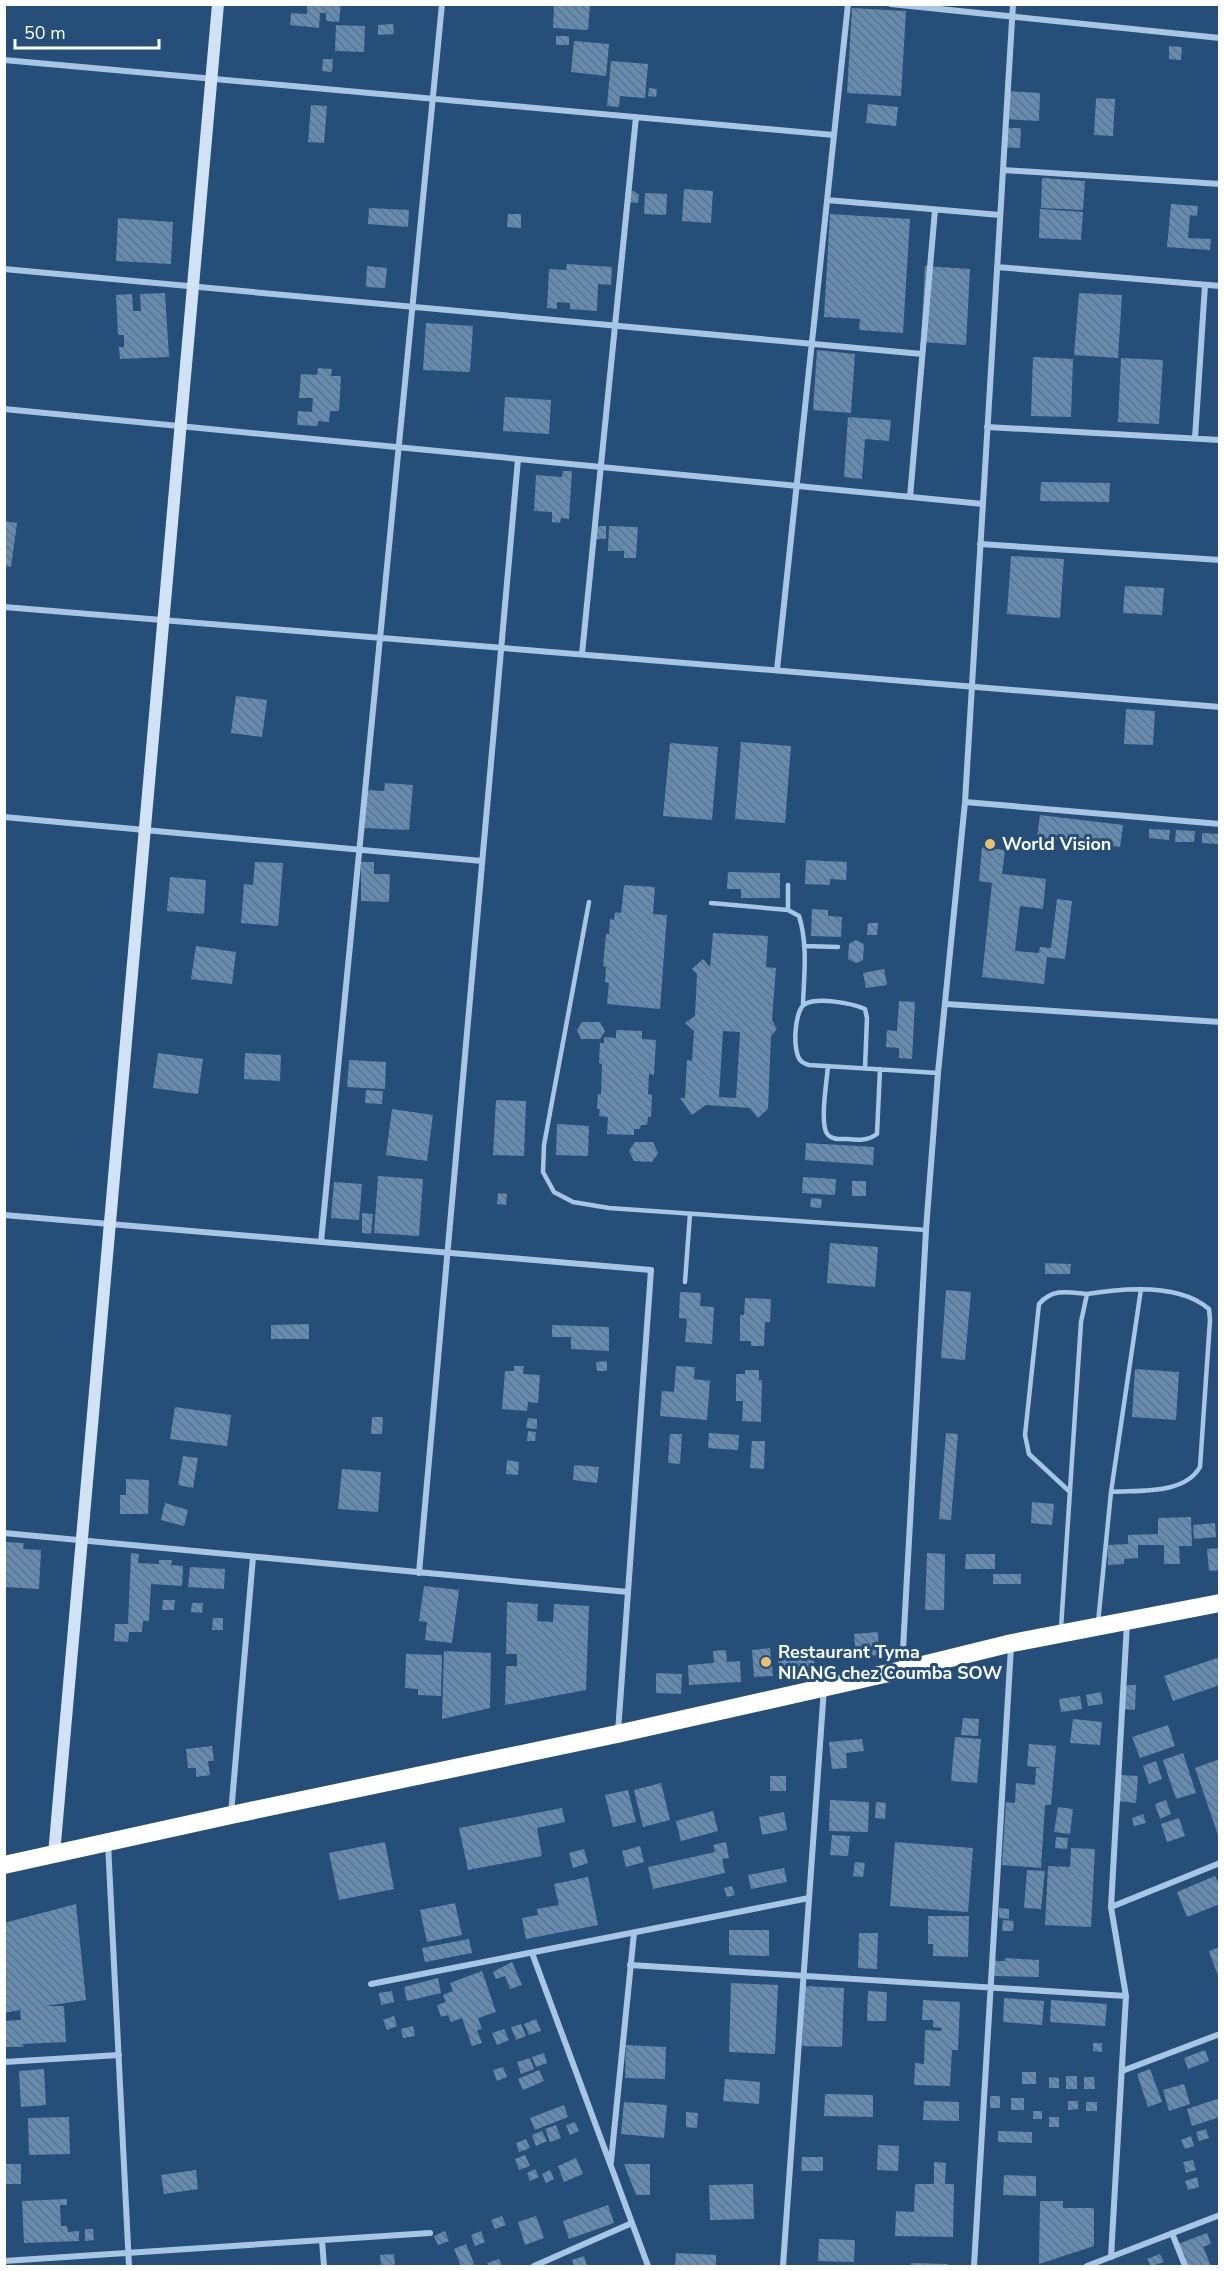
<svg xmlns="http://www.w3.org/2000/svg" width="1224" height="2271" font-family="'Nunito Sans',sans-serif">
<defs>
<pattern id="building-back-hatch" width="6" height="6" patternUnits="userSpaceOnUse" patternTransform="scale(1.5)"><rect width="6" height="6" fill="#668baf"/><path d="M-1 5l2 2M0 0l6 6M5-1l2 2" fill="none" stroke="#5c7287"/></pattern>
</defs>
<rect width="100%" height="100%" fill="#254f79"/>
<path fill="url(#building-back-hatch)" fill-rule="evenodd" d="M307,4h34l-2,18 -13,-1v-8h-6l-1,15 -29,-3 1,-12 16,1z
M554,4h36l-2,26 -35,-2z
M852,8l54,3 -5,85 -54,-3z
M393,24l1,10 -16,1v-10z
M336,25l29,1 -1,26 -29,-1z
M556,36h13v9h-13z
M574,41l35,3 -3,32 -35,-4z
M1169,46l13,1 -1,13 -12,-1z
M323,59h10l-1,13 -10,-1z
M611,61l37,3 -3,34 -25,-2 -1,11 -12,-1z
M649,88l8,1 -1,8 -8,-1z
M1006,91l34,2 -1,28 -35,-2z
M1096,98l19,1 -2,37 -19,-1z
M868,104l30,3 -2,19 -30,-3z
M311,105l16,1 -3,37 -16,-1z
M1004,128h17l-1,20 -17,-1z
M1042,178l43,3 -2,29 -42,-2z
M684,189l29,2 -2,32 -29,-2z
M628,190l6,1 5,4 -1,8 -11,-1z
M645,193l22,1 -1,21 -22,-1z
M1171,204l27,2 -1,10 -7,-1 -2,23 23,1 -1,11 -43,-3z
M369,208l40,2 -1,17 -40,-3z
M1040,209l43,3 -2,28 -42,-2z
M508,214h13v14l-14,-1z
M830,214l80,5 -7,114 -44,-3 1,-11 -36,-2z
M118,218l55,4 -2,42 -55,-3z
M567,264l45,3 -1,18 -13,-1 -1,27 -27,-2v-6l-13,-1v7l-10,-1 2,-39 17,1z
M367,266l20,2 -2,20 -19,-1z
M925,266l45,3 -4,76 -45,-3z
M165,293l4,64 -49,2 -1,-12h5v-12h-6l-2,-40 16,-1 1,17h8l-1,-17z
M1079,293l43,2 -4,63 -44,-3z
M426,323l47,3 -3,46 -47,-2z
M817,350l38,4 -4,59 -38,-3z
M1033,357l40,2 -2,58 -40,-1z
M1121,358l42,2 -4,64 -41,-2z
M318,368l14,1 -1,7h10l-2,35h-9l-1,11 -11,-1v5l-21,-1 1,-14 14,1 1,-14h-14l2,-24 16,1z
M505,397l46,3 -2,34 -46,-3z
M848,417l43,3 -2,21 -24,-2 -3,40 -18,-2z
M563,471h9l-3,48 -8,-1 -1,5 -8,-1v-10l-18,-1 2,-36 26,2z
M1041,482l69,1 -1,19 -69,-1z
M4,521l13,2 -6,44 -7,-1z
M596,526h10v13h-10z
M609,526l29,1 -2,31h-12v-7h-16z
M1011,556l53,3 -4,59 -53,-4z
M1125,586l39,2 -2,27 -39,-2z
M236,696l31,4 -5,37 -31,-4z
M1126,709l29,2 -2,34 -29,-1z
M741,742l50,4 -6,77 -50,-4z
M670,743l48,4 -6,73 -49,-4z
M385,783l28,2 -4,45 -45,-2 2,-38 18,1z
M1040,815l83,10 -3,22 -83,-10z
M1149,829l21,1 -1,10 -20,-2z
M1176,830l19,1 -1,11h-19z
M1202,833l17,1 -1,10 -16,-1z
M982,847l23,3 -3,24 44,5 -3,30 -23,-3 -5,45 24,2 1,-6 11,1 6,-49 15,2 -7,58 -18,-2 -3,27 -62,-7 10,-94 -13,-2z
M806,860l41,2 -1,18 -16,-1v6l-25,-1z
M255,862l28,1 -5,63 -37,-3 3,-39 9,1z
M361,862h13v12h16l-1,28 -28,-1z
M728,872l52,1v25h-39v-9h-14z
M170,877l36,3 -2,34 -37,-3z
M624,885l31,2 -2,27 14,1 -7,94 -53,-5 2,-21 -4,-1 1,-15 -3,-1 3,-32h3l1,-15 4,1 1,-8 6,1z
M812,909l16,1v6l14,1 -1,20 -30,-1z
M868,923h10l-1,12h-10z
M713,933l55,3 -2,31 10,1 -4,52 5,9 -6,7 -3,73 -10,9 -8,-10 -44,-3 -14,10 -12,-17h5l2,-38 5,1 2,-30 -9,-8 10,-7 2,-42 -5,-5 11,-10 7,8zM723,1031l17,1 -4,66 -17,-1z
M856,940l8,4 -1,16 -7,3 -8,-4 1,-15z
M196,946l40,6 -4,32 -41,-5z
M884,969l3,16 -21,3 -3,-15z
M899,1001l16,1 -3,57 -13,-1v-10l-13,-1 1,-17 10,1z
M582,1022h18l5,9 -5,8h-19l-4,-9z
M616,1030l26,1v8l14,1 -2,35 -5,-1 -1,20 4,1 -1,22h-3l-1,8h-6l-1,4h-6v6l-27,-1 1,-17 -9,-1 1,-7h-3l1,-15h3l1,-30 -3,-1 1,-20h4v-6l12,1z
M158,1053l45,6 -5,35 -45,-6z
M245,1053l36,2 -1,26 -36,-2z
M349,1060l37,2 -1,27 -38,-2z
M366,1090l17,1 -1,13 -17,-1z
M496,1100l30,1 -2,55 -31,-1z
M392,1109l41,6 -6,46 -41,-6z
M557,1124l32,2 -1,30 -32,-1z
M635,1142h18l5,11 -6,9 -18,-1 -5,-10z
M806,1143l68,4 -1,18 -68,-5z
M378,1176l45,3 -4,57 -45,-3z
M803,1177l33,2 -1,16 -33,-2z
M852,1181h14v15h-14z
M334,1182l28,2 -3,36 -28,-2z
M498,1193l9,1 -1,11 -9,-1z
M811,1198l11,1 -1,9 -11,-1z
M362,1213l11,1 -2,20 -9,-1z
M830,1243l48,4 -3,40 -48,-4z
M1045,1263l26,1 -1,10h-25z
M946,1290l25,2 -6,68 -24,-2z
M680,1292l21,1 -1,13 14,1 -2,37 -27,-2 2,-23 -8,-1z
M745,1298l26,1 -1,23h-5l-1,24h-13v-5h-11v-26h4z
M309,1324v15h-38v-14z
M552,1325l57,2v24l-38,-2v-12h-19z
M607,1361v10h-10l-1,-9z
M514,1366h10l-1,8 17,1 -2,28 -10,-1 -1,9 -25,-2 3,-38h9z
M676,1366l19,1 -1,12 16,2 -3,39 -47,-4 2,-25 12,1z
M1135,1369l44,3 -3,48 -44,-3z
M745,1370h14v10h3l-1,42 -19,-1 1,-20h-7v-27h9z
M175,1407l56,8 -4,31 -57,-7z
M372,1417h11l-1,17h-11z
M528,1418l9,1v10l-11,-1z
M528,1431l8,1 -1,9h-8z
M709,1433l30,2 -1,15 -30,-2z
M946,1433l12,1 -7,86 -12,-1z
M670,1434h12l-2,30 -12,-1z
M752,1441h13l-1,28 -14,-1z
M183,1456l15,2 -5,30 -15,-3z
M507,1460l12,2 -1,13 -12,-1z
M574,1465l25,2 -2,16 -24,-3z
M342,1469l39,3 -3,40 -40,-3z
M126,1479l23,1 -1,34h-28v-19h6z
M1032,1502l22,2 -2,21 -21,-2z
M165,1503l23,7 -4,16 -23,-6z
M1191,1517l1,29h-13l1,18h-16v-19h-26v13l-14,1v5l-16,1v-20l20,-1v-9l30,-1v-16z
M1215,1523l1,14 -22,2 -1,-14z
M4,1542l20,1 -1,6 18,1 -2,39 -35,-2z
M1219,1548l1,22 -11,1 -2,-22z
M131,1553l8,1 -1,9 21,1v-4h13l-1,5 12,1 -1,20 -31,-2 -2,37h-6l-1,11h-13l-1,10 -14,-1 1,-17h13z
M927,1553l18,1 -1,56h-19z
M966,1554h29v15h-30z
M190,1567l35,2 -1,20 -36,-2z
M993,1574h28v10h-28z
M424,1586l35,4 -7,53 -27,-3 2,-18 -8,-1z
M163,1600h12l-1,10h-12z
M507,1602l31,2 -1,17 16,1 1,-18 35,2 -3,84 -81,15 1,-39h11v-12h-11z
M192,1603h11l-1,10 -11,-1z
M213,1618h10v12h-11z
M878,1632l1,23 -23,2 -2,-23z
M770,1648l3,28 -19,1 -2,-27z
M726,1650l1,12 13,-1 1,21 -52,3 -1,-20 26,-2 -1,-12z
M444,1651l47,2 -1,55 -48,11z
M406,1654l36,1 -1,41 -23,-1v-6l-13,-1z
M814,1656l1,19 -36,2 -1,-18z
M1220,1657v28l-47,16 -9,-25z
M656,1673l26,1 -1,20 -25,-1z
M1126,1685h10l-1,25 -11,-1z
M1101,1692l2,12 -15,2 -2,-11z
M1080,1696l2,13 -21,3 -2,-13z
M963,1718l16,1 -1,17 -17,-1z
M1073,1719l29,3 -2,23 -30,-2z
M1168,1725l7,21 -35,12 -8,-21z
M955,1737l26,2 -4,44 -26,-2z
M862,1739l2,12 -18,2 1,15 -15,1 -3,-27z
M1029,1744l27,2 -5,59h-6l-4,63 -39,-3 4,-63 9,1 1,-20 19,2 1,-17h7l-16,-2z
M212,1746l2,15h-6l2,14 -14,2v-9h-8l-2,-19z
M1183,1753l13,40 -20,6 -13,-39z
M1220,1759v79h-1l-24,-70z
M1156,1761l6,18 -13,5 -6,-18z
M1120,1775l18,1 -2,27 -18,-2z
M770,1776h16v15h-16z
M661,1783l9,37 -27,7 -9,-37z
M628,1790l8,32 -23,5 -8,-32z
M830,1800l39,2 -1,30 -39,-1z
M1166,1800l5,14 -11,5 -5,-15z
M876,1802l10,1 -1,16 -10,-1z
M1058,1807l15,2 -3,25 -16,-2z
M562,1808l3,14 -28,6 5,28 -74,14 -9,-42z
M713,1811l5,20 -37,10 -5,-20z
M784,1812l3,18 -25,5 -3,-18z
M1143,1814l3,9 -12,3 -2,-8z
M1179,1818l6,18 -18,6 -6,-18z
M832,1835l18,1 -2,20 -18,-1z
M1056,1837l12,1 -1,11 -12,-1z
M385,1842l9,47 -55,11 -10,-47z
M726,1842l3,16 -7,1 3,14 -72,16 -5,-22 67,-15 -2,-7z
M895,1842l78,6 -5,64 -78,-6z
M640,1846l4,16 -18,5 -4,-16z
M1071,1848l24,1 -4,78 -46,-2 3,-59 22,1z
M584,1849l4,14 -15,5 -4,-15z
M855,1862l10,1 -2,14 -10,-1z
M784,1868l3,14 -36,7 -3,-14z
M1027,1870l18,1 -4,38 -17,-1z
M1215,1876l5,10v18l-33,13 -10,-25z
M588,1877l10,48 -72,14 -4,-21 16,-3 -1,-6 22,-4 -5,-21z
M732,1886l3,9 -8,2 -3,-9z
M455,1903l7,32 -35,7 -7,-32z
M76,1904l10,96 -41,6h19l2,36 -44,2 2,3h-20v-26l17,-1 -1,-10 -16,3v-90z
M999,1908l10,1v10l-10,-1z
M928,1916h41l-1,41 -35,-1v-12h-5z
M1003,1920l11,1 -1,10h-11z
M729,1930h40v26l-40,-1z
M859,1933h19l-1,36 -19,-1z
M469,1939l3,14 -47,9 -3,-14z
M1220,1947v32h-1l-10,-28z
M1005,1958l34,2v17l-45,-1 1,-15h10z
M512,1962l10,23 -12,4 -5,-13 -9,3 -3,-7z
M482,1971l14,41 -18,6 4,11 -5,1 5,13 -10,3 -10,-28 -11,4 -3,-7 -7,2 -4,-12 9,-3 -3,-7 10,-4 -3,-8z
M438,1978l3,15 -34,8 -3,-14z
M731,1983l47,2 -3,69 -46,-2z
M805,1986l39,2 -2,59 -40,-1z
M392,1991l2,11 -13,3 -2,-12z
M868,1991l19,1 -1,29h-19z
M1004,1998l40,3 -2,24 -39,-3z
M923,2000l37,2 -2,48h-6l-2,36 -36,-1 1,-22 9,1 1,-34 16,1 1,-3 -9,-1v-7h-11z
M1051,2000l56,4 -2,22 -55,-4z
M394,2016l3,10 -10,4 -4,-10z
M536,2019l5,12 -12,4 -5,-11z
M521,2024l5,12 -10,4 -5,-13z
M413,2026l2,10 -12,2 -2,-9z
M504,2029l5,11 -12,5 -5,-12z
M1093,2043h9v9l-9,-1z
M626,2045l40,2 -1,32 -40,-1z
M1205,2050l4,11 -21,8 -4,-11z
M544,2053l3,10 -11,4 -4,-10z
M530,2058l4,11 -13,5 -4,-12z
M503,2067l4,10 -10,4 -4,-11z
M44,2069l2,36 -25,2 -2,-36z
M1150,2069l12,33 -14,5 -11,-33z
M539,2070l5,11 -21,9 -5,-11z
M1022,2072h14v12h-14z
M1066,2076h11v13h-11z
M1049,2077l10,1v10h-10z
M1084,2077h10l1,12h-11z
M725,2079l35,3 -1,22 -36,-3z
M1184,2084l6,20 -21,7 -6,-21z
M825,2094l48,1v22l-49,-1z
M990,2096h10v12h-10z
M1011,2098h13v12h-13z
M1220,2098v19l-28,9 -5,-17z
M924,2101l35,1v19l-36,-1z
M1068,2101h10v8l-10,1z
M624,2102l43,3 -3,33 -43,-4z
M1086,2102h11v9h-11z
M564,2105l4,12 -33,13 -5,-12z
M1033,2111h9v8h-9z
M686,2112l12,1 -1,15 -11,-1z
M69,2117l1,37 -41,1 -1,-37z
M1049,2117h10v10h-10z
M575,2122l4,9 -9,4 -4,-10z
M556,2125l5,13 -11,4 -5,-13z
M1206,2129l3,9 -10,3 -3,-9z
M542,2131l5,10 -11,5 -4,-11z
M998,2131l34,1v11l-34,-1z
M1191,2136l3,10 -9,3 -4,-9z
M526,2139l4,9 -11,4 -3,-9z
M878,2145l21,1 -1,25 -21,-1z
M525,2155l5,11 -11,4 -4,-11z
M802,2157h21v14h-22z
M576,2158l7,16 -19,8 -6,-16z
M1193,2160l3,10 -10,3 -3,-11z
M934,2162l12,1 -1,21h9l-1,53 -58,-1 1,-25 18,1 1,-28h19z
M4,2164h17v20h-17z
M624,2164h26v31h-14z
M535,2169l4,8 -9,4 -3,-8z
M196,2170l2,19 -34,5 -3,-19z
M550,2170l4,9 -8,4 -4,-9z
M1004,2175l32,1v20l-33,-1z
M1197,2177l2,10 -11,3 -3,-9z
M753,2184l1,35 -44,1 -1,-35z
M67,2199v6h-7l1,21h6l1,6 11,-1v10l-55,2 -2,-42z
M1040,2201h23v7h31v38l-55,18z
M608,2205l6,18 -45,16 -6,-18z
M502,2216l4,9 -11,4 -4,-9z
M536,2216l8,22 -19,7 -7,-23z
M85,2229h8l1,11 -9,1z
M445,2231l4,10 -11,4 -4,-9z
M481,2231l4,11 -10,4 -4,-11z
M1207,2233l4,11 -8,3 8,19h-25l-8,-22z
M819,2239l36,1 -1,22 -36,-1z
M466,2244l9,22h-14l-7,-17z
M676,2253l40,2v11h-41z
M394,2254l1,12h-14l-1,-11z
M1160,2254l4,8 -13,4 -4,-7z
M584,2256l3,10h-13l-2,-6z
M499,2259l3,7h-13l-2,-3z
M911,2263l37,1 -1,2h-36z"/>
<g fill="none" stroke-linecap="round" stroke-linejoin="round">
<path stroke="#a8c6e3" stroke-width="4.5" d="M788,885v25
M589,902l-45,243 -1,27 11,20 19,10 36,6 317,22
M711,903l77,7 11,6c9,28 5,60 4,88
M804,946l34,1
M828,1066c-1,14 -9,60 0,69 5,5 12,4 18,4 12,1 21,2 31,-5l3,-65
M865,1068l2,-50 -2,-9c-14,-6 -47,-12 -60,-5 -11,6 -13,49 -4,57 2,2 5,3 8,4l129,8
M685,1282l5,-68
M1070,1492l-41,-38 -4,-19 14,-131c14,-16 29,-12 48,-10
M1098,1623l13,-131 30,-203
M1061,1628l20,-306 6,-28c37,-6 92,-11 122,15l1,11 -10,147c-16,28 -61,23 -89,25"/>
<path stroke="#a8c6e3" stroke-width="6" d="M891,4l329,34
M4,60l830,75
M1003,170l217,14
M827,200l173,15
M997,267l223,19
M4,269l918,85
M4,409l979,95
M987,427l233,13
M1195,438l10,-153
M910,497l25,-287
M980,544l240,16
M4,607l1216,100
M582,654l54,-537
M777,670l71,-666
M965,802l255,22
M4,817l478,44
M946,1004l274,18
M4,1215l647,55 -33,462
M321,1242l121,-1238
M4,1533l624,59
M419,1573l99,-1114
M902,1668l24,-438 12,-157 27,-271 48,-798
M231,1814l22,-257
M108,1843l21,423
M1111,1907l109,-44
M532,1953l116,313
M630,1965l496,31
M371,1984l438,-86
M4,2062l115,-7
M1122,2071l98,-37
M611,2162l23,-229
M1172,2233l13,33
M322,2240l2,26
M1111,2257l15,-261 -15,-89 16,-284
M4,2261l426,-28
M534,2266l98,-43
M783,2266l41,-578
M974,2266l37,-619
M1087,2266l133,-51"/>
<path stroke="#d1e2f4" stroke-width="12" d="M54,1854l164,-1850"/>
<path stroke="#fff" stroke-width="18" d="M4,1865l227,-50 386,-81 285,-64 110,-27 208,-40"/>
</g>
<g fill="#ecc06d" stroke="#254f79" stroke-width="2">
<circle cx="990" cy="844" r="6"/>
<circle cx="766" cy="1662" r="6"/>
</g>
<g text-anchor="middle" stroke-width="6" stroke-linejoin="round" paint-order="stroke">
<g font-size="18" font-weight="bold" fill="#fff" stroke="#254f79" text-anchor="start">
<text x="1002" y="850">World Vision</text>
<text x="778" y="1658">Restaurant Tyma<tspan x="778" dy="21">NIANG chez Coumba SOW</tspan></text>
</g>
</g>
<rect width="1224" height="2271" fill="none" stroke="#ffffff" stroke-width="12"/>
<path d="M15 39v9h144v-9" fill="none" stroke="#ffffff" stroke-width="3"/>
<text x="24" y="39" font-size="18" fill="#ffffff" stroke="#254f79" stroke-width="4.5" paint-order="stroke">50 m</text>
</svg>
